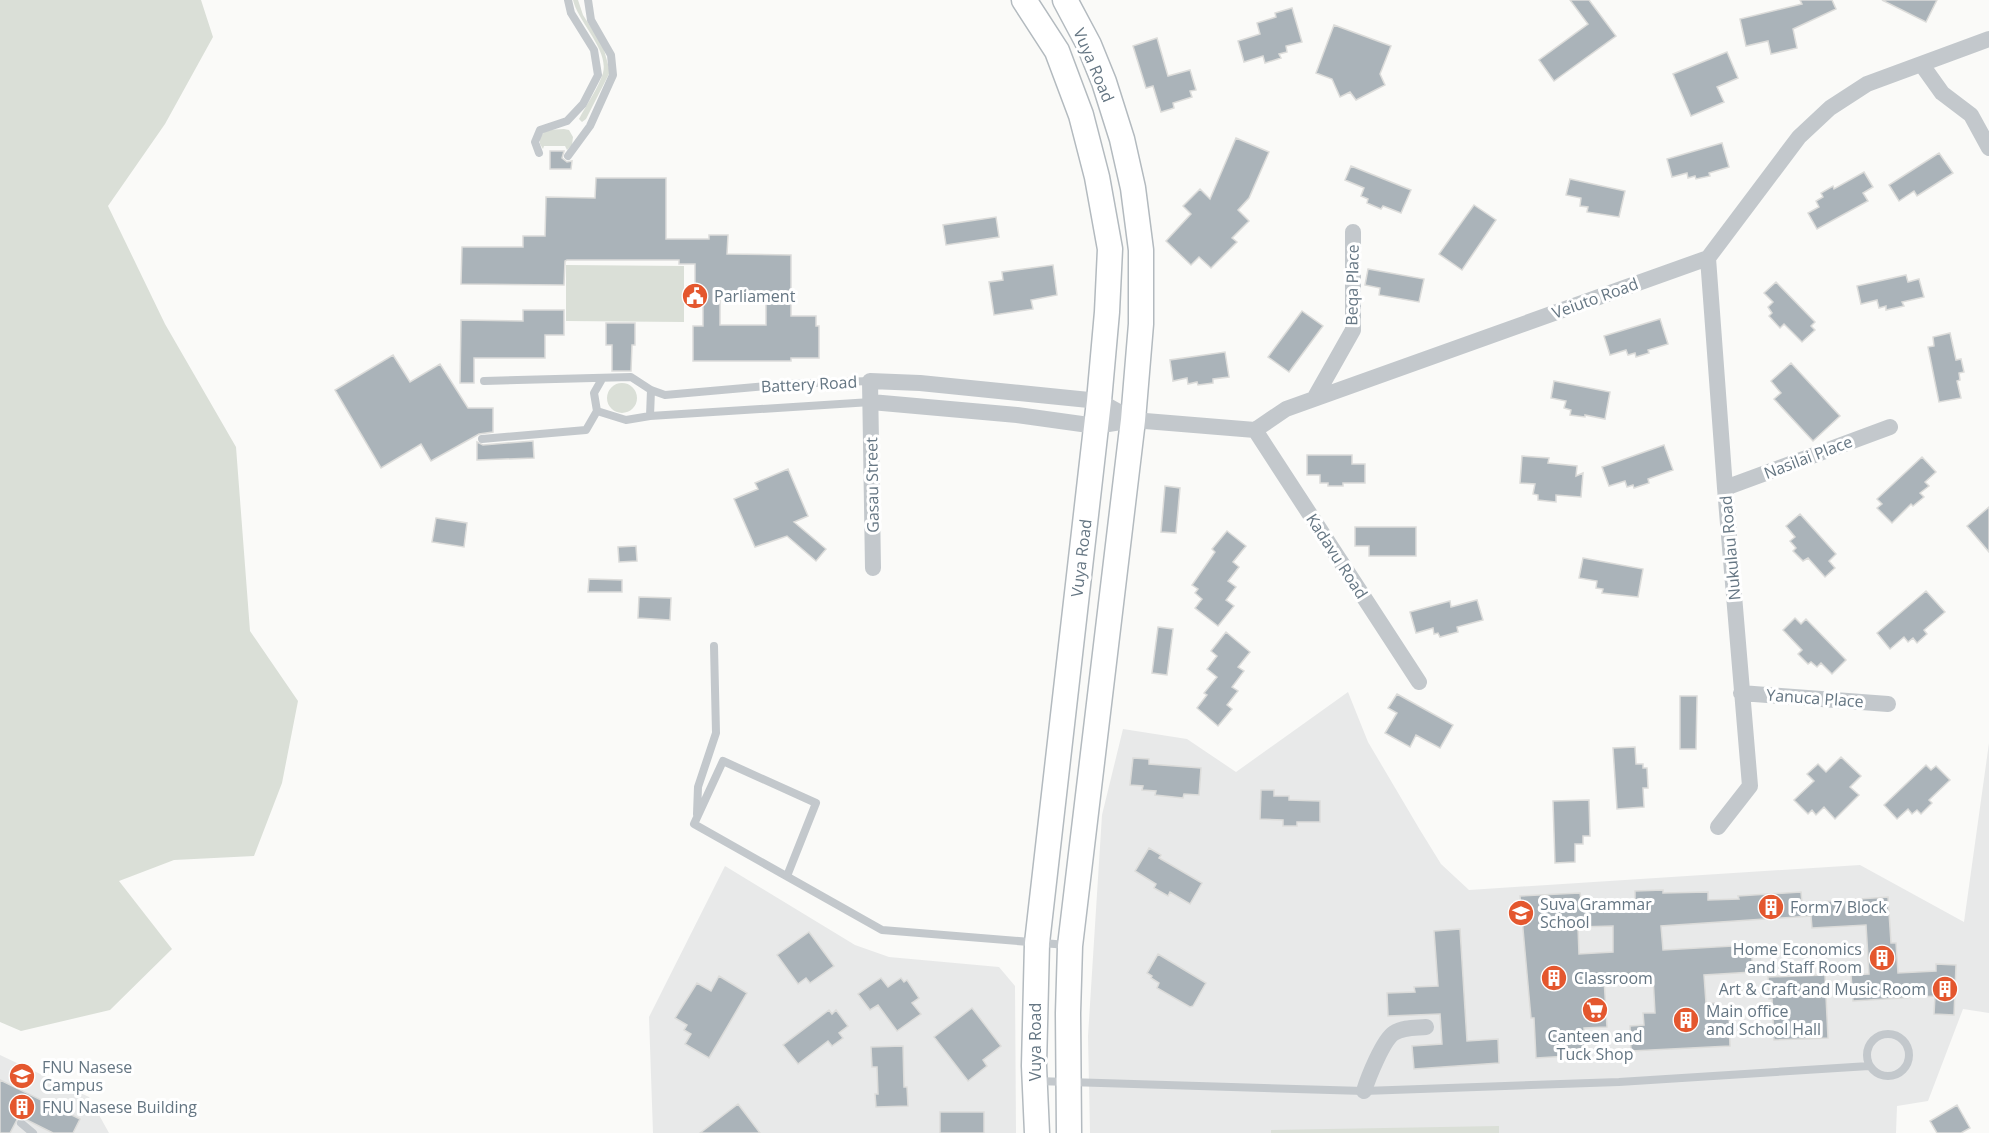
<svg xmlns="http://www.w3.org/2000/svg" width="1989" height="1133" font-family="'Open Sans',sans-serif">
<rect width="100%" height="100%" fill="#fafaf8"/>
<path fill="#e8e9e9" d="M1348,692l20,50 52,88 21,34 28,26 391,-25 104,57 25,-179v270l-26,-4 -35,92 -31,5 -1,27h-806l-2,-97 14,-221 21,-86 64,10 49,33z
M725,866l130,79 34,12 110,10 16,19 1,147h-363l-4,-116z
M0,1055l89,42 20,36h-109z"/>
<path fill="#dadfd7" d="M0,0h201l12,37 -48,87 -57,82 57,118 71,123 14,184 48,70 -16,82 -28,73 -80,4 -55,21 53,68 -62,61 -89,21 -21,-9z
M573,0h5l5,15 20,31 7,26 -24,47 -4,3 -3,-3c7,-14 19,-30 24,-46 6,-23 -25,-51 -30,-73z
M564,129l5,1 4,7 -1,8 -5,5 -2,-4h-21l-1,3 -3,-5v-7l6,-7z
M566,265l118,1v56l-118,-1z
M607 398a15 15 0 1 1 30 0a15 15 0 1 1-30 0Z
M1499,1126v7h-228v-3z"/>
<path fill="#aab3b9" stroke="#dcdcda" stroke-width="1.5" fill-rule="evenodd" d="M1570,0h19l27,36 -62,45 -15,-21 49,-36z
M1800,0h32l4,9 -43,20 4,19 -26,6 -3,-13 -22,5 -6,-27 62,-15z
M1882,0h55l-11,22z
M1292,8l10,34 -16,4 1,6 -8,2 2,4 -16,5 -2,-7 -19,6 -6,-21 22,-7 -3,-11 19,-6 -1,-4z
M1334,25l57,21 -11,28 5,11 -29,15 -6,-8 -10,5 -8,-18 -16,-6z
M1157,38l11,38 22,-6 6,20 -6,1 2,6 -19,6 1,5 -13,4 -8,-26 -7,2 -13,-42z
M1727,52l11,26 -21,9 7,15 -33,14 -18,-42z
M1236,138l33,14 -20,46 -11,12 11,11 -17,17 5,4 -26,26 -12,-11 -8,8 -25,-24 25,-27 -8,-8 17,-17 10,10z
M1722,143l7,24 -20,6 1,3 -14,3 -1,-3 -7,2 -1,-5 -15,4 -5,-18z
M550,151h14l-2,7 5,4 5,-1 -1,8h-21z
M1939,153l14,20 -36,23 -3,-5 -15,10 -10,-16z
M1351,166l60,24 -10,23 -18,-7 -2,3 -14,-6 1,-4 -7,-3 3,-8 -19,-8z
M1864,172l9,15 -10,6 5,8 -51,28 -9,-16 11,-6 -3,-6 7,-4 -2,-4 12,-7 1,3z
M596,178h70v61h43v-4h19l-1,19 64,1v61h25v10h3v32h-28v3h-98v-35h10v-34h-8v-28h-16v-4h-112l-2,1 -1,24 -103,-1 1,-37h61v-11h22l1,-39 49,1zM720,292h46v33h-46z
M1570,179l55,12 -6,26 -32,-5 1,-5 -8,-1 1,-8 -15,-3z
M1474,205l22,15 -34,50 -23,-16z
M996,217l3,20 -53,8 -3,-20z
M1053,265l4,30 -26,5 2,9 -39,6 -5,-33 14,-2 -1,-8z
M1368,269l56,10 -5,23 -40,-7 1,-7 -15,-3z
M1906,275l2,7 11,-3 5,18 -22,5 2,4 -18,4v-4l-7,2 -2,-8 -16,4 -4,-18z
M1776,282l39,40 -4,4 4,4 -13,12 -18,-18 -4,4 -11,-12 3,-3 -4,-6 5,-5 -9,-9z
M523,310h41v25h-19v23h-71v25h-14l1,-63 62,1z
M1302,311l21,15 -34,46 -21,-15z
M1660,319l8,25 -20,6 1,3 -13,4 -1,-4 -7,2 -2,-5 -16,5 -6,-19z
M606,323h29v22h-3l-1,26h-19v-26h-6z
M1950,333l6,27 5,-1 3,13 -5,1 1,7 -3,1 4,17 -22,4 -11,-55 6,-1 -1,-9z
M1225,352l4,25 -16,2v4l-15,2 -1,-3 -9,2 -1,-6 -14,3 -3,-21z
M393,355l17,27 30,-18 28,44h25v24l-14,2 -48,27 -10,-17 -40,24 -46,-78z
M1791,363l49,53 -27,25 -39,-42 7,-6 -10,-12z
M1554,381l56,11 -5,27 -20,-4v2l-15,-2 1,-5 -7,-2 2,-7 -15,-3z
M533,441l1,17 -57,2v-18l6,3z
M1664,445l9,25 -25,9 1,4 -15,5 -1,-3 -6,2 -2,-6 -16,5 -7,-19z
M1307,455h45v9h13v19h-22v3h-15v-3h-8v-8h-13z
M1522,456l27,2 -1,5 29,3 -1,10 7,-3 -2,24 -25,-2v7l-18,-2v-5l-5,-1 2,-10 -15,-1z
M1922,457l14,15 -11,10 4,4 -9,7 4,4 -11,9 -2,-2 -19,19 -15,-15 5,-4 -5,-5z
M788,469l20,47 -14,6 32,27 -10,12 -29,-25 -32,11 -21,-48 24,-10 -3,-6z
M1165,486l15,2 -4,45 -15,-1z
M1989,507v45l-22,-26z
M1800,514l36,40 -7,7 6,7 -10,9 -17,-19 -5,3 -10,-10 3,-3 -6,-7 5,-4 -9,-11z
M436,518l31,5 -3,24 -32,-5z
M1355,527h61v29h-47v-10h-14z
M1227,531l19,15 -13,16 6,5 -11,14 8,6 -10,13 8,6 -16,20 -23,-18 7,-9 -7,-6 3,-4 -6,-4 23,-33 -3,-3z
M636,546l1,15 -18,1 -1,-15z
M1583,558l60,11 -5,28 -36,-4 1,-4 -7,-1 1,-7 -18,-3z
M589,579l33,1v12h-34z
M1926,591l19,21 -21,18 3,4 -10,9 -4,-5 -5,4 -4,-5 -14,12 -13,-16z
M639,597l32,1 -1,22 -32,-2z
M1477,600l6,20 -26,7 1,5 -18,5 -2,-4 -4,1 -1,-6 -17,5 -6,-21 40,-11 1,6z
M1795,618l6,6 5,-5 40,41 -14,14 -11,-11 -4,4 -6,-5 -3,2 -10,-10 4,-4 -19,-20z
M1158,627l15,2 -6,46 -15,-2z
M1226,632l24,20 -12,15 6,4 -12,16 6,4 -11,14 5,4 -14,17 -21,-18 10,-13 -3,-2 13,-16 -10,-8 10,-13 -6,-5z
M1397,694l56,31 -13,23 -24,-13 -6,12 -25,-14 12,-20 -9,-5z
M1680,696h17l-1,53h-16z
M1635,747l1,17h7v4h4l1,20h-5l1,19 -27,2 -4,-61z
M1841,757l20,19 -11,11 9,8 -24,24 -11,-12 -8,8 -4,-5 -4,4 -14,-14 20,-19 -7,-7 11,-10 8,8z
M1133,758l16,1v5l52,4 -2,27 -15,-1 -1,4 -28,-3 1,-4 -14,-1 1,-4 -13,-1z
M1926,765l5,5 5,-4 14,14 -21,20 3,3 -11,11 -4,-4 -5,4 -4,-5 -11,10 -13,-14z
M1261,790h13v6h15v4l31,1v21h-23v4h-14v-6l-23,-1z
M1589,800l1,36h-7v8h-8v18l-20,1 -2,-62z
M1149,848l12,7 -2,3 43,25 -12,21 -20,-12 -2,4 -14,-8 2,-4 -21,-13z
M1663,890v3l45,-1v8l31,-1 -1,-3 63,-4 1,11 86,-6 3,46h5l2,30 38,-2v-7l20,1 -2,50 -20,-1 1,-18 -82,5 -2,-26 18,-1 -3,-49 -54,3 -1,-12 -150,10 2,24 88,-5 2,27 -49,3 2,28h10l1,11 12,-1 1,33 -99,5 -1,-25 14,-1 -1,-12h12l-2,-36 -49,2 3,48 -23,1 1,27 -49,3 -2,-40h-3l-11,-122 60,-3 1,7h16v3l38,-1v-11zM1613,926v26l-34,2 -1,-27z
M1460,929l7,112 31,-2 1,24 -85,6 -2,-23 30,-2 -2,-30 -52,2 -1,-23 28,-1 -1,-5 24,-1 -4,-55z
M809,932l25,34 -24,17 -4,-5 -8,6 -21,-29z
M1158,954l48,29 -13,23 -3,1 -33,-19 2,-5 -8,-5 1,-2 -5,-3z
M1825,975l3,63 -54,2 -2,-41h-3l-1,-22z
M719,976l28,17 -38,65 -24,-14 6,-10 -7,-4 3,-5 -12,-7 22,-35 14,8z
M881,978l7,9 13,-9 3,4 3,-2 12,18 -7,5 9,11 -24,17 -19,-26 -8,5 -12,-16z
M972,1008l29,38 -18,14 4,6 -19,15 -34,-44z
M829,1010l3,4 4,-4 12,16 -9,7 4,5 -11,8 -4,-5 -30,23 -15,-19z
M903,1046l1,41h3l1,19 -32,1 -1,-13h3l-1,-27h-5l-1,-20z
M0,1080l80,39 -7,14h-20l-34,-17 -9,17h-10z
M738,1104l22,29h-60z
M1957,1105l13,23 -9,5h-24l-7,-12z
M940,1112h44v21h-44z"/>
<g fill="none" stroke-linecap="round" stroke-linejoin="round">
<g stroke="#b3babf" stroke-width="27">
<path id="secondary" d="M1024,0l33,51 24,64 16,62 13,72 -3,63 -8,89 -62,542 -3,123 3,67
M1065,0l24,45 15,37 18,57 11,49 8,62v74l-8,96 -63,526 -2,67 1,120"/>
</g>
<path stroke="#c3c8cc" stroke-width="8" d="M539,153l-4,-11 5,-12 27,-9 16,-17 15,-29 -4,-25 -23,-37 -3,-13
M568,156l22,-30 23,-51 -2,-20 -20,-35 -3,-20
M484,381l147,-4 20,13 14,5 124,-11 81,-3
M597,411l29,9 24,-4 221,-14
M650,416l1,-26
M482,439l104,-9 11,-19 -3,-18 8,-14
M697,814l1,-27 18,-54 -2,-87
M787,876l29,-73 -93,-42 -29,63 188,106 185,15
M1867 1055a21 21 0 1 1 42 0a21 21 0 1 1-42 0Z
M1036,1081l328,10 255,-9 250,-16
M21,1123l12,10"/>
<path stroke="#c3c8cc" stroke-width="16" d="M1922,65l20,28 29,22 18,33
M1708,258l17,230 25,298 -32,41
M1314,399l39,-69v-98
M871,402l146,13 79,11 37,-6 122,10 31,-21 422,-151 91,-121 31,-29 37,-24 122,-45
M1255,430l164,252
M1725,488l165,-61
M873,568l-3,-187 50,2 179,18 34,19
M1741,693l147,11
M1364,1091c4,-13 19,-51 30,-58 9,-6 22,-5 32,-6"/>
<use href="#secondary" stroke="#fff" stroke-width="24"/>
</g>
<defs>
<g id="civic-disc" transform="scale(1.35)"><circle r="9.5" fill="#e4572e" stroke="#fff"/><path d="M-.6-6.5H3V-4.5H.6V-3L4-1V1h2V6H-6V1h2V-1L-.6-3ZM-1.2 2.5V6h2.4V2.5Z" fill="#fff"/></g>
<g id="building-disc" transform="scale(1.35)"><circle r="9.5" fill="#e4572e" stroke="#fff"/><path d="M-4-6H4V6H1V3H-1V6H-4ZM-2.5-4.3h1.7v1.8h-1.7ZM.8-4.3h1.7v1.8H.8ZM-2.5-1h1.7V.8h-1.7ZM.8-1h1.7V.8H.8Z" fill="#fff"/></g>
<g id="school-disc" transform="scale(1.35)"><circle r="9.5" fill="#e4572e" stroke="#fff"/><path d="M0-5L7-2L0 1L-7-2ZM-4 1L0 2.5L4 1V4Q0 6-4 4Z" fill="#fff"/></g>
<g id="supermarket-disc" transform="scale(1.35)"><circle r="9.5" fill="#e4572e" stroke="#fff"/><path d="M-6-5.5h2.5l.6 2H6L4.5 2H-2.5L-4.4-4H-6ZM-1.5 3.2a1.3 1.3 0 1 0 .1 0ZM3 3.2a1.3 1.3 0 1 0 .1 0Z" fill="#fff"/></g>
<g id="university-disc" transform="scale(1.35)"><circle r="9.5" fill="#e4572e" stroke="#fff"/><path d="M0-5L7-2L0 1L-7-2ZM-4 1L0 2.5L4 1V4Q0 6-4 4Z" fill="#fff"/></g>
</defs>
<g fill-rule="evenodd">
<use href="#civic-disc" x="695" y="296"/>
<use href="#building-disc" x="1771" y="907"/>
<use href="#school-disc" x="1521" y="913"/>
<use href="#building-disc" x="1882" y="958"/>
<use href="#building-disc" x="1554" y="978"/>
<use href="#building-disc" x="1945" y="989"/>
<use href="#supermarket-disc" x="1595" y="1010"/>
<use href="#building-disc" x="1686" y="1020"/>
<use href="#university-disc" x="22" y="1076"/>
<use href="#building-disc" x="22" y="1107"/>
</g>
<g text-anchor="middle" stroke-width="6" stroke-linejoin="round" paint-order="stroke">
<g font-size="16" fill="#657683" stroke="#fff">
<text transform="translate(1094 65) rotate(67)" y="6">Vuya Road</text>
<text transform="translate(1352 285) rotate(-89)" y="6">Beqa Place</text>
<text transform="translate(1595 298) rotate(-20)" y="6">Veiuto Road</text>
<text transform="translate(809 384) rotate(-3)" y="6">Battery Road</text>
<text transform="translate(1808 457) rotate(-21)" y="6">Nasilai Place</text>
<text transform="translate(872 485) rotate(-91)" y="6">Gasau Street</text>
<text transform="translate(1730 548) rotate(-95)" y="6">Nukulau Road</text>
<text transform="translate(1337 556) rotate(57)" y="6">Kadavu Road</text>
<text transform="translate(1081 558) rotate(-83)" y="6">Vuya Road</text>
<text transform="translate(1815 698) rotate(4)" y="6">Yanuca Place</text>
<text transform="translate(1035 1042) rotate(-90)" y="6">Vuya Road</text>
</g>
<g font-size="16" fill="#657683" stroke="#fff" text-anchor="start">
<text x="714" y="302">Parliament</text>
<text x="1540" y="910">Suva Grammar<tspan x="1540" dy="18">School</tspan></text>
<text x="1790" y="913">Form 7 Block</text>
<text x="1862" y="955" text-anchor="end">Home Economics<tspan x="1862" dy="18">and Staff Room</tspan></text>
<text x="1574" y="984">Classroom</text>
<text x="1926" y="995" text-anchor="end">Art &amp; Craft and Music Room</text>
<text x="1706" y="1017">Main office<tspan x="1706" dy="18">and School Hall</tspan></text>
<text x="1595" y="1042" text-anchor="middle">Canteen and<tspan x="1595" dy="18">Tuck Shop</tspan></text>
<text x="42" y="1073">FNU Nasese<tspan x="42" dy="18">Campus</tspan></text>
<text x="42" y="1113">FNU Nasese Building</text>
</g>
</g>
</svg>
